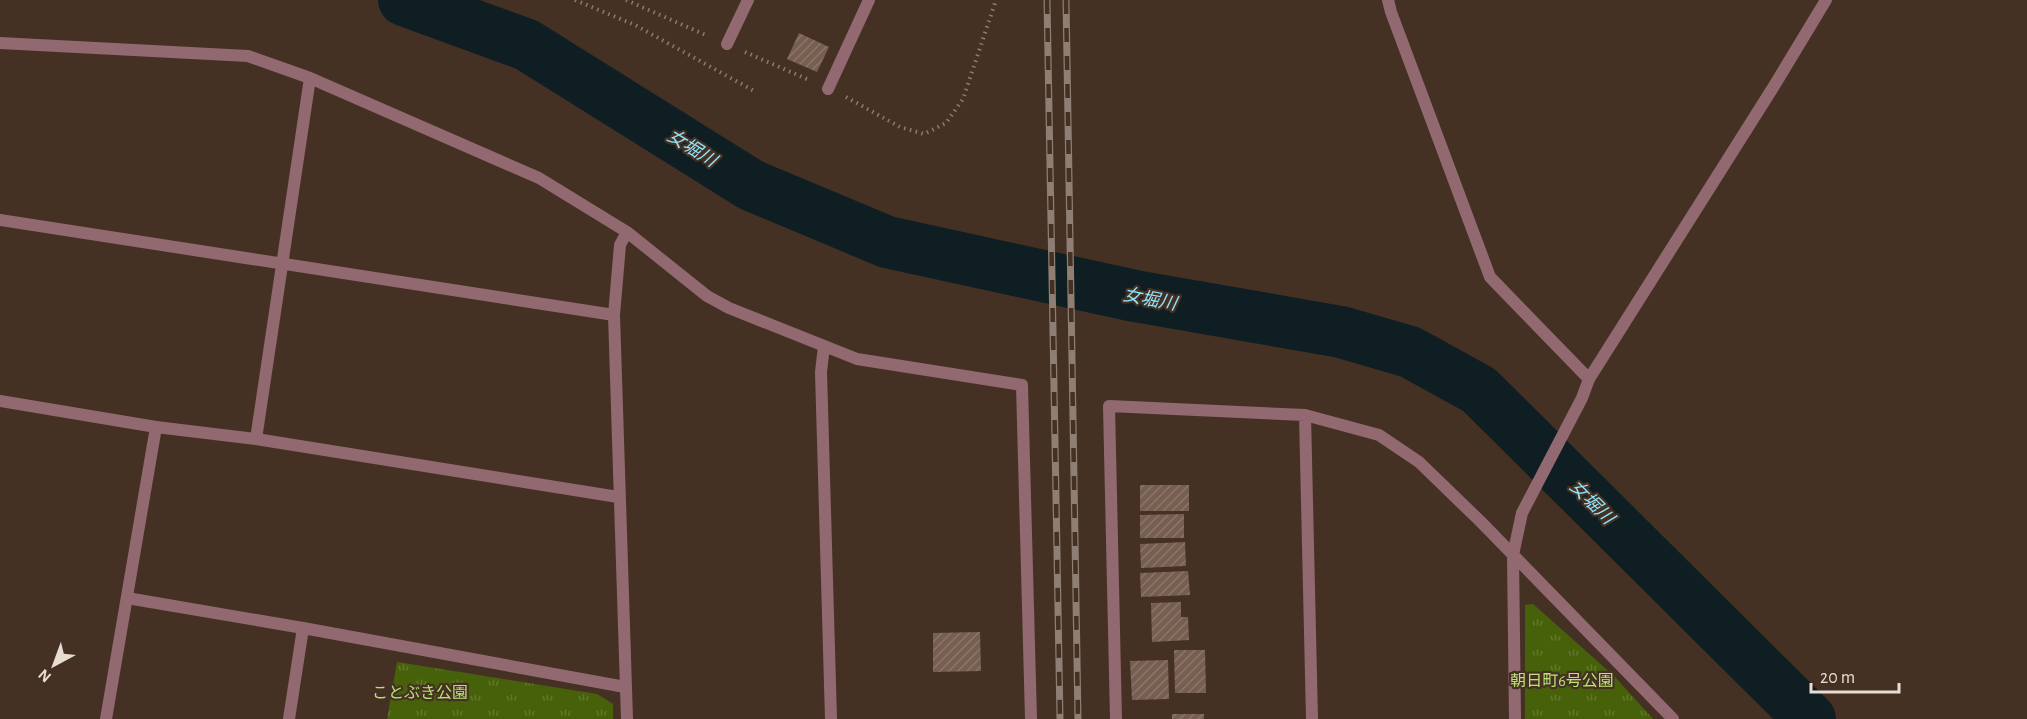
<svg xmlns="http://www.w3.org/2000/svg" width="2027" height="719" font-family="'Alegreya Sans','Noto Sans JP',sans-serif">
<defs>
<pattern id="park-tufts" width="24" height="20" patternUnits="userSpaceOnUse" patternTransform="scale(1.5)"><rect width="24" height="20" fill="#47610b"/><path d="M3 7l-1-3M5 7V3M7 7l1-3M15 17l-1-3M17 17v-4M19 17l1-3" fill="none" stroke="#62772e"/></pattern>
<pattern id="building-hatch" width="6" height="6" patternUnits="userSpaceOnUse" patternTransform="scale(1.5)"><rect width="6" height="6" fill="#765f51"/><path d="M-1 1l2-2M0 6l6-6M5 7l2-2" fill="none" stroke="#8a7569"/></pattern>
</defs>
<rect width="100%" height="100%" fill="#453124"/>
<path fill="url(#park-tufts)" d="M1533,604l81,72 39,43h-128v-114z
M397,662l200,32 16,10v15h-226z"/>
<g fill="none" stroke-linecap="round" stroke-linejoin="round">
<path stroke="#0e1e23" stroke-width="52" d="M404,0l123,45 224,140 136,57 248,54 206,36 69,20 69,38 331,329"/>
</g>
<path fill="url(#building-hatch)" d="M799,33l30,14 -12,25 -30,-13z
M1140,485h49v26h-49z
M1184,514v24h-44v-23z
M1185,542l1,24 -45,2 -1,-24z
M1188,571l2,24 -49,2 -1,-24z
M1181,602v15h7l1,23 -37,2 -1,-39z
M980,632l1,39 -48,1v-39z
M1174,650h31l1,43h-31z
M1168,660l1,39 -37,1 -2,-39z
M1172,714h32v5h-32z"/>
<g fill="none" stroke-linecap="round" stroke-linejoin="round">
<path stroke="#8c7b6f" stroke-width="4" stroke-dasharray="1.5 4.5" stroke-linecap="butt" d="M575,0l60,25 121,67
M626,0l82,36
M745,52l64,28
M846,97l54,30 24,7 22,-11 17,-24 33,-99"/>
<path stroke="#926970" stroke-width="12" d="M727,44l21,-44
M828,89l41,-89"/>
<path stroke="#926970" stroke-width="12" d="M1388,0l3,12 99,265 99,102
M0,43l248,13 62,22 229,100 88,54 80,64 22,12 128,51 165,26 9,334
M0,220l614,95
M824,346l-3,26 10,347
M0,401l156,26 100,12 362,58
M1305,415l7,304
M256,439l54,-361
M127,598l176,30 322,59
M106,719l50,-292
M289,719l14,-91
M627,719l-13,-404 6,-70 7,-13
M1116,719l-7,-313 196,9 74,20 40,27 62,60 192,197
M1515,719l-2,-164 9,-42 60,-115 7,-19 185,-293 52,-86"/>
<g stroke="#8f7e73" stroke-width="7">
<path id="rail" d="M1047,0l13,719
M1066,0l12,719"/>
</g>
<use href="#rail" stroke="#453124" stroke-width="4.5" stroke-dasharray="14" stroke-linecap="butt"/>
</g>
<g text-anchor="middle" stroke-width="4.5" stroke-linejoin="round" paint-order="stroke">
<g font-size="16" fill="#b8e372" stroke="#453124">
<text x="1562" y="686">朝日町6号公園</text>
<text x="420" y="698">ことぶき公園</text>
</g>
<g font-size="18" font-style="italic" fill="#8fe4fd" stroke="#453124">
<text transform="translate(692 148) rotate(32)" y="6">女堀川</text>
<text transform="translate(1150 299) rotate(11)" y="6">女堀川</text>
<text transform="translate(1592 502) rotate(45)" y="6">女堀川</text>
</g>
</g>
<g transform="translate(54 665) rotate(221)" stroke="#453124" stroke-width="4.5" paint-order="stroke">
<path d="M0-4.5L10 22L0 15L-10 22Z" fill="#e9dcd3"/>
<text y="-9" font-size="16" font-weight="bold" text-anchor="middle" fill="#e9dcd3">N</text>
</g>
<path d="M1811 683v9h88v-9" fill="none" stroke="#e9dcd3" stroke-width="3"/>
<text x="1820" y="683" font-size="18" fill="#e9dcd3" stroke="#453124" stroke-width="4.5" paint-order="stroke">20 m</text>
</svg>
